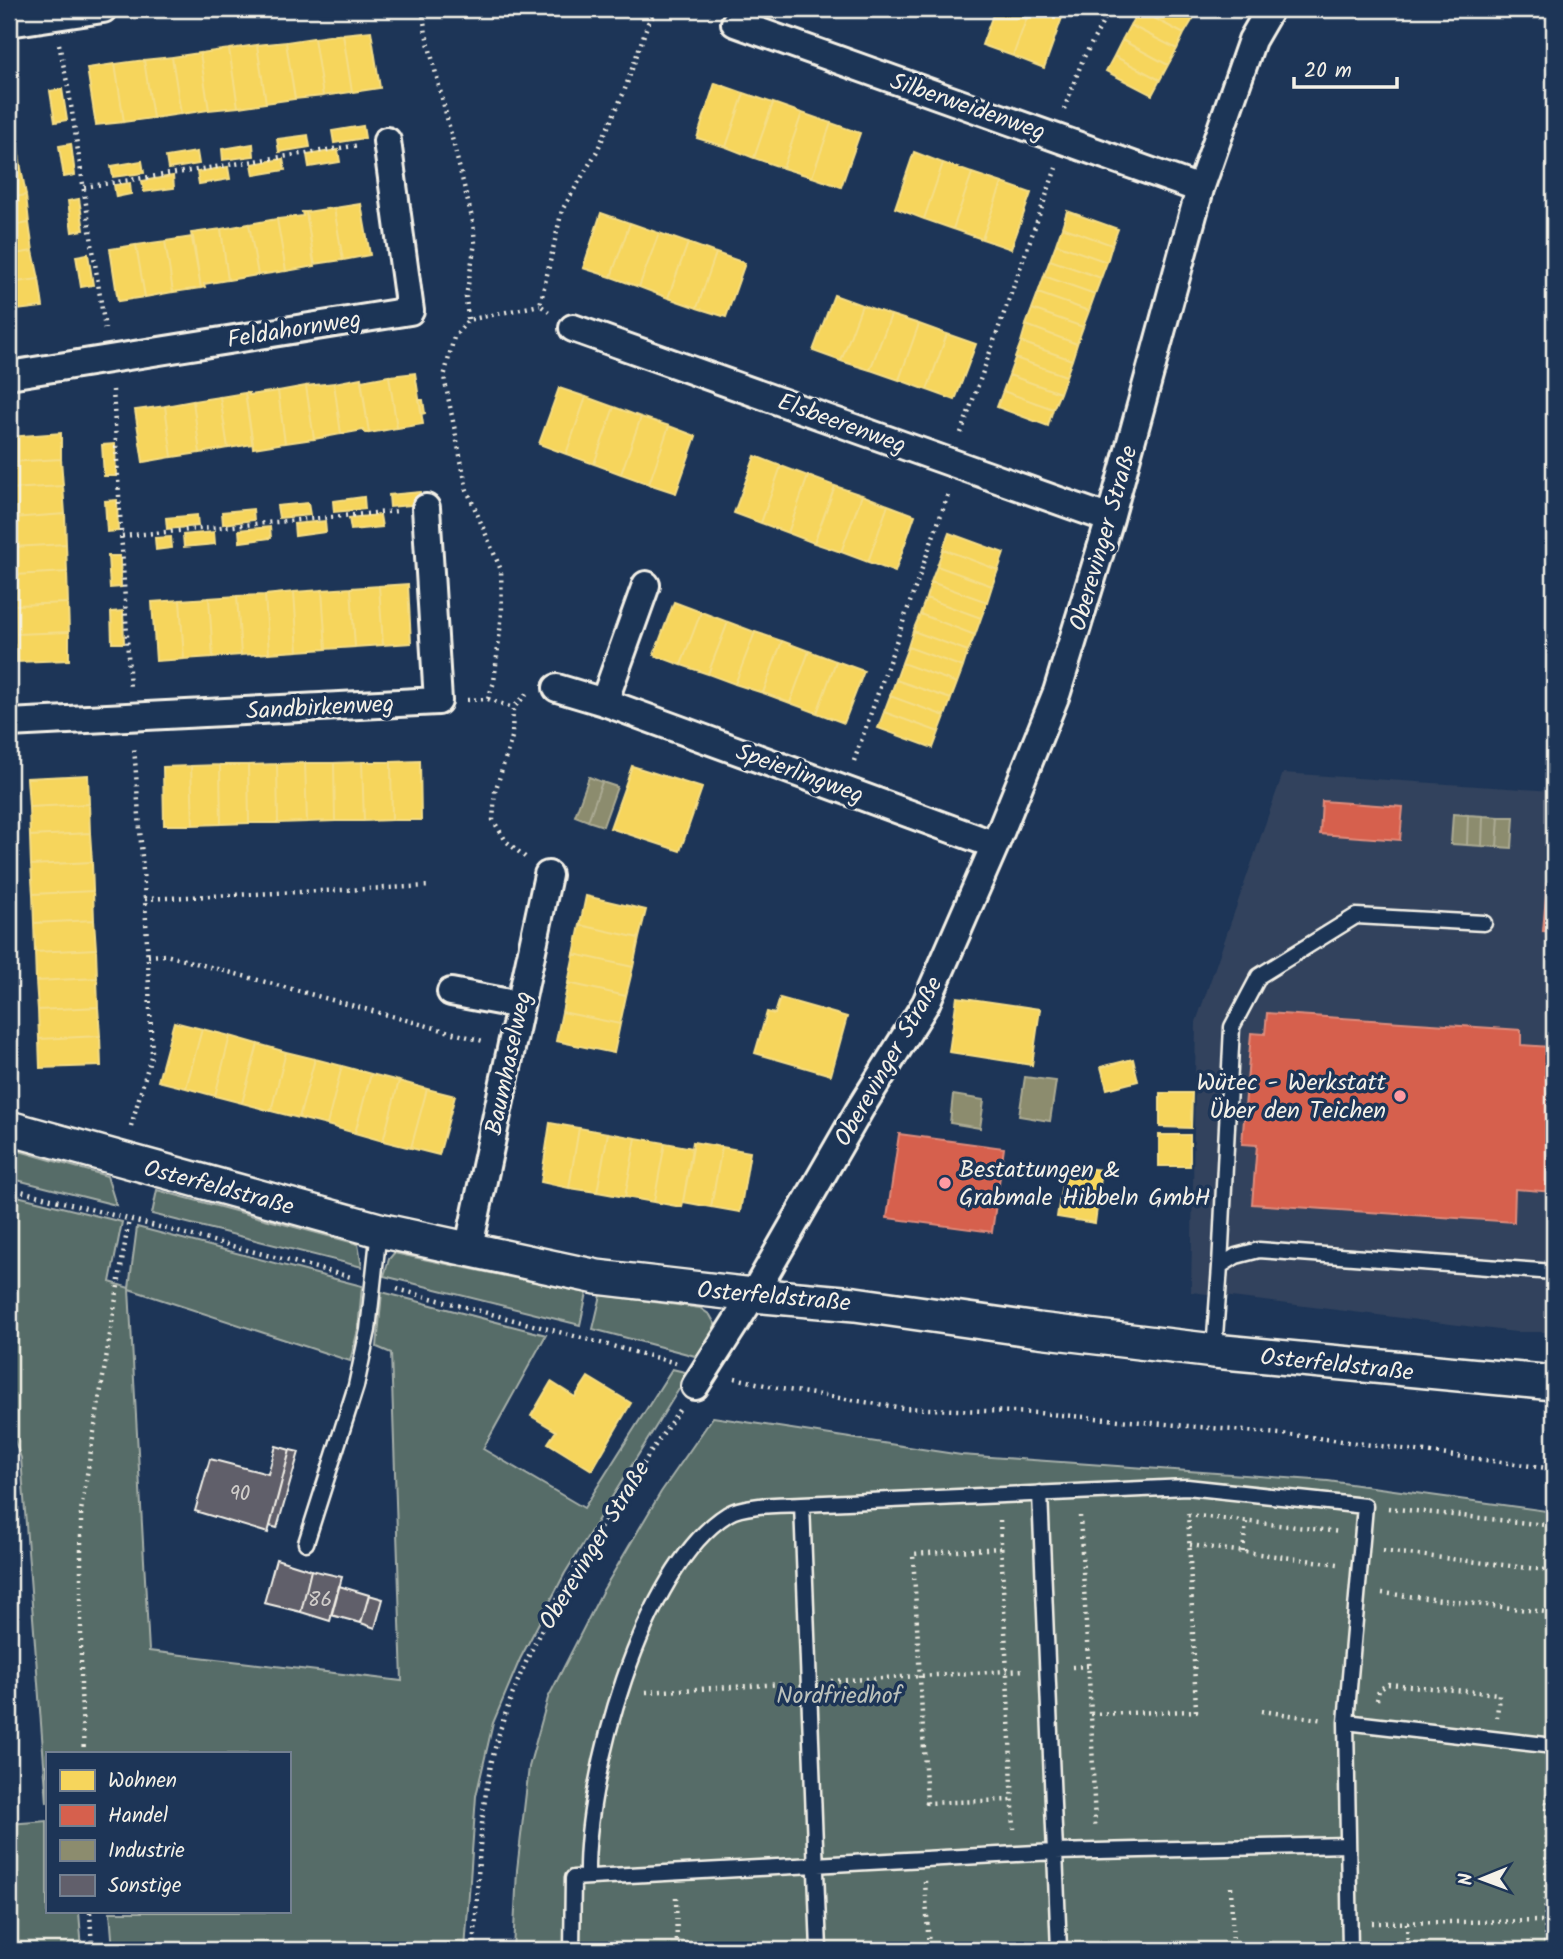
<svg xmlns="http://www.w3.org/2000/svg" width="1563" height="1959" font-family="Kalam,sans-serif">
<rect width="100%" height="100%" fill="#1d3557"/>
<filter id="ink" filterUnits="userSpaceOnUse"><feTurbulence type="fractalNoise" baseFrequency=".0143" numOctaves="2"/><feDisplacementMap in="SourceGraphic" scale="14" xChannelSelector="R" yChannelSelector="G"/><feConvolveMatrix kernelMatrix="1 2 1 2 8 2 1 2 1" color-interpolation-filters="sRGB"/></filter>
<g filter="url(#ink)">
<path fill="#31425d" d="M1283,773l271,18v541h-39l-324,-40 5,-270z"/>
<path fill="#566c68" stroke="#a5aea8" stroke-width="2" d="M9,1148l98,28 9,29 -107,-27z
M157,1190l201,54 4,23 -210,-53z
M9,1194l113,28 -12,60 19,6 8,-61 225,59 -4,44 -8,31 -221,-72 20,362 253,30 -11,-328 -14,-6 5,-55 164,43 -63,114 101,59 88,-139 17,4 -124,200 -45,86 -27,64 -17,73 -11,154h-352l-3,-38h179v-158h-242v49l-26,-345 -12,-32z
M394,1253l193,40 -7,32 -196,-49 5,-17z
M601,1295l99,13 10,7 5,9 -3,11 -13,22 -106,-28z
M713,1417l248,38 367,26 226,31v438h-1041l4,-80 12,-103 19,-69 54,-106 59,-100z
M47,1821v91h32l3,38h-73v-126z"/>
<path fill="#f6d55c" stroke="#f5dd86" stroke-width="2" d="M995,9h35l-17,47 -31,-11z
M1030,9h26l8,3 -20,56 -31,-12z
M1174,9h24l-5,10z
M1174,9l19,10 -9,15 -45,-24z
M1139,10l45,24 -7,15 -47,-24z
M1130,25l47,24 -9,16 -46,-25z
M371,31l9,57 -28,4 -9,-58z
M343,34l9,58 -29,4 -9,-58z
M314,38l9,58 -28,3 -9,-57z
M1122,40l46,25 -8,15 -46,-24z
M286,42l9,57 -29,4 -9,-58z
M257,45l9,58 -28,4 -9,-58z
M229,49l9,58 -29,3 -9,-57z
M200,53l9,57 -28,4 -9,-57z
M1114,56l46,24 -8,15 -46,-24z
M172,57l9,57 -28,4 -9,-58z
M144,60l9,58 -29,4 -9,-58z
M115,64l9,58 -28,3 -9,-57z
M715,83l29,10 -18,54 -29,-9z
M62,89l5,31 -12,2 -5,-31z
M744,93l29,10 -19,55 -28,-11z
M773,103l29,10 -19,55 -29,-10z
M11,111l6,28 -8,2v-29z
M802,113l29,10 -19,54 -29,-9z
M831,123l29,10 -19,54 -29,-10z
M363,126l2,12 -31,5 -2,-12z
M308,135l2,12 -31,5 -2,-13z
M17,139l4,29 -12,1v-28z
M71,144l4,31 -11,2 -5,-31z
M253,144l1,12 -31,4 -1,-11z
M338,150l2,12 -31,5 -2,-12z
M197,152l2,12 -31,5 -2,-12z
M914,152l29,11 -19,56 -29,-11z
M283,159l2,11 -31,5 -2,-11z
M142,161l2,12 -31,4 -2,-11z
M943,163l29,10 -19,56 -29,-10z
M228,167l2,12 -31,5 -2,-12z
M21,168l5,27 -17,3v-29z
M972,173l30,10 -20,56 -29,-10z
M173,176l1,12 -30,4 -2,-11z
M130,183l1,11 -15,3 -2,-12z
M1002,183l29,10 -20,56 -29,-10z
M26,195l3,28 -20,3v-28z
M79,199l5,31 -12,2 -4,-31z
M361,204l9,51 -27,5 -9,-52z
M334,208l9,52 -29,4 -8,-52z
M1067,211l51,18 -6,16 -50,-18z
M302,212h4l9,54 -29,5 -9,-52 26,-3z
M601,213l29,10 -19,54 -28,-9z
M277,219l9,52 -28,4 -9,-51z
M29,223l4,28 -24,4v-29z
M630,223l29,10 -20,54 -28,-10z
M249,224l9,51 -30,5 -7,-51z
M1062,227l50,18 -5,17 -51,-18z
M221,229l7,51 -24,4 1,3 -4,1 -10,-55z
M659,233l29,10 -20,55 -29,-11z
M193,237l8,51 -28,4 -8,-51z
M165,241l8,51 -28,5 -9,-52z
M688,243l28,10 -19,55 -29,-10z
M1056,244l51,18 -6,16 -51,-18z
M136,245l9,52 -27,4 -8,-52z
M33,251l6,28 -30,4v-28z
M716,253l29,10 -19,54 -29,-9z
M88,254l5,31 -12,2 -5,-31z
M1050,260l51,18 -6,16 -51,-18z
M1044,276l51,18 -6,17 -51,-18z
M39,279l4,28 -34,4v-28z
M1038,293l51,18 -6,16 -51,-18z
M834,295l28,10 -21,56 -28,-10z
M862,305l29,10 -21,55 -29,-9z
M1032,309l51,18 -6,17 -51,-19z
M891,315l28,9 -20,56 -29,-10z
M919,324l28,10 -20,56 -28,-10z
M1026,325l51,19 -5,16 -51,-18z
M947,334l29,10 -21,56 -28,-10z
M1021,342l51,18 -6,16 -51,-18z
M1015,358l51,18 -6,17 -51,-18z
M415,373l8,51 -26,4 -8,-52z
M1009,375l51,18 -7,16 -50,-18z
M389,376l8,52 -28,5 -8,-52z
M361,378l8,55h-4l-2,-3 -22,4 -7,-51z
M334,383l7,51 -27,5 -8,-53z
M306,386l8,53 -29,4 -7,-52z
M559,388l27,9 -20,57 -27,-10z
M278,391l7,52 -32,5 -8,-55h4v2z
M1003,391l50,18 -5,17 -51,-19z
M245,393l8,51 -25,4 -8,-51z
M220,397l8,51 -28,5 -7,-52z
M586,397l28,10 -20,57 -28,-10z
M419,400h4l2,13 -3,1z
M193,401l7,52 -28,4 -7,-51z
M165,406l7,51 -29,5 -8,-52z
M614,407l27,10 -20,57 -27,-10z
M641,417l28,9 -20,58 -28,-10z
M669,426l27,10 -20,57 -27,-9z
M61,433v26l-52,3v-25z
M115,444l1,32h-12l-2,-31z
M755,456l26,10 -20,57 -27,-10z
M61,459l2,27 -54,3v-27z
M781,466l27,10 -20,57 -27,-10z
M808,476l27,10 -21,57 -26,-10z
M63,486l2,28 -53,4 -3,-29z
M835,486l27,9 -21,57 -27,-9z
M420,492l1,12 -31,3 -1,-12z
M862,495l26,10 -20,57 -27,-10z
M364,497l1,12 -31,3 -1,-11z
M117,500l1,31 -11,1 -2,-31z
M308,503l2,12 -31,3 -2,-12z
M888,505l27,10 -20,57 -27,-10z
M253,509l1,11 -31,4 -1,-12z
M65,514l1,30 -53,3 -1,-29z
M197,515l1,11 -31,3 -1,-11z
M380,515l2,12 -31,3 -2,-12z
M9,518h3l2,61h-5z
M325,521l1,11 -31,4 -1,-12z
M270,527l1,11 -31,4 -1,-12z
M214,532l1,12 -31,3 -1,-12z
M949,533l55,20 -6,17 -55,-21z
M171,537l1,11 -16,2 -1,-12z
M66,544l1,28 -53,3 -1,-28z
M943,549l55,21 -6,16 -55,-20z
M108,556h12l1,31 -11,1z
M937,566l55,20 -5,16 -56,-20z
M67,572l1,31 -53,2 -1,-30z
M931,582l56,20 -6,16 -55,-20z
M408,584l3,59 -28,2 -4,-59z
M379,586l4,59 -28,2 -4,-59z
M351,588l4,59 -29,2 -4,-59z
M322,590l4,59 -28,2 -4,-59z
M294,592l4,59 -29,2 -4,-58z
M265,595l4,58 -28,2 -4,-59z
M237,596l4,59 -28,2 -4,-59z
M209,598l4,59 -29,2 -4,-59z
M926,598l55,20 -6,17 -55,-21z
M180,600l4,59 -28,2 -4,-59z
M674,602l27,10 -20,53 -27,-10z
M68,603l1,29 -53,2 -1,-29z
M123,611l1,32h-12l-1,-31z
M701,612l27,10 -20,52 -27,-9z
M920,614l55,21 -7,16 -55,-20z
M728,622l27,10 -20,52 -27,-10z
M913,631l55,20 -5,16 -55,-20z
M69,632v28l-53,2v-28z
M755,632l27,9 -19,52 -28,-9z
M782,641l27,10 -19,52 -27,-10z
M908,647l55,20 -6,16 -55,-20z
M809,651l27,10 -19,52 -27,-10z
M836,661l28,10 -20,52 -27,-10z
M902,663l55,20 -6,16 -55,-19z
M896,680l55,19 -6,17 -55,-20z
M890,696l55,20 -6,16 -55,-20z
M884,712l55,20 -6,16 -55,-20z
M420,761l1,59h-29l-1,-58z
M362,762h29l1,58 -28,1z
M362,762l2,59h-29l-1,-58z
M305,763h29l1,58 -28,1z
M305,763l2,59 -29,1 -1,-59z
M277,764l1,59h-29l-1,-58z
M220,765h28l1,58 -28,1z
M220,765l1,59 -28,1 -2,-59z
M191,766l2,59h-29l-1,-58z
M632,766l70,22 -22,63 -70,-23z
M88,775l1,29 -60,3 -2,-29z
M89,804l1,29 -60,3 -1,-29z
M90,833l2,29 -61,3 -1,-29z
M92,862l1,29 -60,3 -2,-29z
M93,891l1,29 -60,3 -1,-29z
M586,896l60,14 -7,28 -59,-13z
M94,920l2,29 -61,3 -1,-29z
M580,925l59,13 -6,29 -59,-13z
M96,949l1,29 -61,3 -1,-29z
M574,954l59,13 -7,29 -58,-13z
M97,978l1,29 -60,3 -2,-29z
M568,983l58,13 -6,28 -58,-12z
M957,997l83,12 -8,56 -83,-13z
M780,998l67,19 -16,58 -76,-22 12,-41 8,2z
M98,1007l2,29 -61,3 -1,-29z
M562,1012l58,12 -6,29 -58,-12z
M174,1022l28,7 -16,59 -28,-7z
M202,1029l28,7 -15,60 -29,-8z
M100,1036l1,30 -61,2 -1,-29z
M230,1036l28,8 -16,59 -27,-7z
M258,1044l28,8 -15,59 -29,-8z
M286,1052l29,7 -16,59 -28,-7z
M315,1059l27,7 -15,59 -28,-7z
M1133,1059l5,22 -31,8 -6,-22z
M342,1066l29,8 -16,59 -28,-8z
M371,1074l28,7 -16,60 -28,-8z
M399,1081l28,8 -16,59 -28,-7z
M427,1089l28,7 -16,59 -28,-7z
M1160,1093h32l-1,35 -31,-1z
M550,1123l29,5 -10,60 -28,-6z
M579,1128l29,5 -11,59 -28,-4z
M608,1133l28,5 -11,59 -28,-5z
M1159,1135h31v31h-31z
M636,1138l29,5 -11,59 -29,-5z
M693,1142l29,5 -11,60 -28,-5z
M665,1143l28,5 -11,59 -28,-5z
M722,1147l28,5 -10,60 -29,-5z
M1065,1165l37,5 -7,53 -38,-6z
M588,1377l43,26 -39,67 -44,-27 8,-12 -25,-15 20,-34 24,15z"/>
<path fill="#d6604d" stroke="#df8c7c" stroke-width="2" d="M1322,801l81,6 -3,33 -80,-6z
M1550,848h4v84l-11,-1z
M1554,987v205l-39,-3 -1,33 -262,-18 5,-59 -15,-1 9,-111 14,1 2,-21 254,17v15l30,2z
M899,1134l105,14 -12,84 -105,-14z"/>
<path fill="#8c8c6e" stroke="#abaa93" stroke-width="2" d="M589,777l13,5 -14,39 -13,-5z
M602,782l15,5 -14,39 -15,-5z
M1453,814l15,1 -1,30 -16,-1z
M1468,815l15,1 -1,30 -15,-1z
M1483,816l16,1 -2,30 -15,-1z
M1499,817h15l-2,31 -15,-1z
M1025,1077l31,4 -6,40 -31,-5z
M953,1095l31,5 -4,28 -30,-5z"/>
<path fill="#615f6b" stroke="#f4f1e8" stroke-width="2" d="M276,1446l14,4 -22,83 -73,-22 15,-52 58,15z
M290,1450l9,2 -22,76 -7,-2z
M276,1559l35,11 -10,42 -37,-9z
M311,1570l31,7 -12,44 -29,-9z
M339,1586l30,9 -8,28 -30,-8z
M369,1595l14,4 -8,29 -14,-5z"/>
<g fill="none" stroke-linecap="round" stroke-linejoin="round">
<g stroke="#f4f1e8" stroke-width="19">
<path id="service" d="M1220,1266l12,-239 27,-51 97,-60 128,7
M1214,1351l6,-85 16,-10 23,-6 295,22
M1040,1493l15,359 293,-7
M306,1543l50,-157 12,-56 11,-100
M1346,1722l208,24
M587,1877c-2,-97 54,-309 141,-363 16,-10 54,-9 74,-10
M572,1950l1,-72 482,-26 4,98
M819,1950l-17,-446 385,-17 178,19 -19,216 4,228"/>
</g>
<g stroke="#f4f1e8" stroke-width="32">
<path id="minor" d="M9,23l94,-14
M735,23l465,166
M573,328l537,191
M9,375l401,-64 -23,-170
M557,688l47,14 391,143
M604,702l42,-117
M9,723l429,-22 -12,-193
M451,992l69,13
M468,1251l80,-376
M695,1386l58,-91 107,-186 66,-106 69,-158 62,-153 53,-173 90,-330 52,-149 18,-31"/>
</g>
<g stroke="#f4f1e8" stroke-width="38">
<path id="tertiary" d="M9,1128l370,102 218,47 156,18 102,9 183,26 176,21 340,32"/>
</g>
<path stroke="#f4f1e8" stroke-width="4.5" stroke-dasharray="2 5" stroke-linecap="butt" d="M422,9l4,25 47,188 2,21 -9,54 2,23
M59,44l10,48 36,237
M1064,109l19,-50 27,-50
M84,187l276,-42
M549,312l-9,-7 22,-95 34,-57 28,-61 24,-69 10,-14
M113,390l17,299
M961,433l95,-265
M122,536l276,-25
M488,699l6,-17 8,-69 -1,-43 -34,-80 -23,-113 10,-40 14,-17 72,-15
M467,700l21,-1 25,9
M854,761l95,-269
M525,857l-19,-16 -13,-21 2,-28 17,-55 1,-29 16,-16
M145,899l286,-13
M148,956l18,-1 317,86
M131,1126l21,-73 -7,-154 -11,-153
M9,1188l342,89
M397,1289l279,74
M735,1378l47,11 121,19 135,5 265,23 251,33
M1388,1508l166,18
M1188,1515l153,17
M1080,1516l11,198 4,115
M1000,1520l14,309
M1190,1545l148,19
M1001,1548l-88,6 14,249 86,-3
M1383,1551l171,20
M1243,1552l3,-30
M1382,1593l172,20
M1072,1667l17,-1
M831,1681l194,-11
M646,1692l138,-8
M1377,1700l2,-10 9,-6 111,10 -2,23
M1262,1711l62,9
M1091,1714l105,-3 -8,-202
M1549,1722l5,-79
M84,1754l-3,-63v-180l48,-292
M925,1881l4,69
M1231,1887l2,63
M676,1897l1,48h12v5
M90,1912l2,38
M1372,1923l173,-2
M1407,1923l1,27
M474,1950c5,-75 4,-154 28,-226 37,-114 111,-215 177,-314
M1545,1950l3,-181"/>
<use href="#service" stroke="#1d3557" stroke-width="14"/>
<use href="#minor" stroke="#1d3557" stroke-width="26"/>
<use href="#tertiary" stroke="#1d3557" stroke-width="33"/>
</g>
</g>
<g fill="#ff9aa2" stroke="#1d3557" stroke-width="2.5">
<circle cx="1400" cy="1096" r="7"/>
<circle cx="945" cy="1183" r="7"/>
</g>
<g text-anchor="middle" stroke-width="7" stroke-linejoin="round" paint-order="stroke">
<g font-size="21" fill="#cfccc9">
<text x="240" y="1500">90</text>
<text x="320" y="1606">86</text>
</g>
<g font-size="24" fill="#f4f1e8" stroke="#1d3557">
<text transform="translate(968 106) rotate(19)" y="8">Silberweidenweg</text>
<text transform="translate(294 329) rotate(-9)" y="8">Feldahornweg</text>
<text transform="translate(842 423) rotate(20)" y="8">Elsbeerenweg</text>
<text transform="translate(1103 538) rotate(-74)" y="8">Oberevinger Straße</text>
<text transform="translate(320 707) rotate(-3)" y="8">Sandbirkenweg</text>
<text transform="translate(800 773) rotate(20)" y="8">Speierlingweg</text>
<text transform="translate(888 1061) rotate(-60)" y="8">Oberevinger Straße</text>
<text transform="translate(508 1063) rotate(-78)" y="8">Baumhaselweg</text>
<text transform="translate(219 1187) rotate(15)" y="8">Osterfeldstraße</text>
<text transform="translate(774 1296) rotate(5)" y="8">Osterfeldstraße</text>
<text transform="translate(1337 1364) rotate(6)" y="8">Osterfeldstraße</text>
<text transform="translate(594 1545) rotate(-59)" y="8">Oberevinger Straße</text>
</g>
<g font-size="24" fill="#f4f1e8" stroke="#1d3557" text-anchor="end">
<text x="1386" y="1090">Wütec - Werkstatt<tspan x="1386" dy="28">Über den Teichen</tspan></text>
<text x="959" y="1177" text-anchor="start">Bestattungen &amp;<tspan x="959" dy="28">Grabmale Hibbeln GmbH</tspan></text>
</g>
<g font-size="24" fill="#bdc2bb" stroke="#1d3557">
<text x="839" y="1703">Nordfriedhof</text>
</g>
</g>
<rect width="1563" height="1959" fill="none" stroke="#1d3557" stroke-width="35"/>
<rect x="18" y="18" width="1528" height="1924" fill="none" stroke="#f4f1e8" stroke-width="2.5" filter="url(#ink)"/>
<rect x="46" y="1752" width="245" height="161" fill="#1d3557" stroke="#738091" stroke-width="2"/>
<rect x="60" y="1770" width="35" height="21" fill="#f6d55c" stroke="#738091" stroke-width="2"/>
<text x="108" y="1787" font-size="21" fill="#f4f1e8">Wohnen</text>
<rect x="60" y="1805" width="35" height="21" fill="#d6604d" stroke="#738091" stroke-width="2"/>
<text x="108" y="1822" font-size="21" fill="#f4f1e8">Handel</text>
<rect x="60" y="1840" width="35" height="21" fill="#8c8c6e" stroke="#738091" stroke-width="2"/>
<text x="108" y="1857" font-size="21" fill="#f4f1e8">Industrie</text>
<rect x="60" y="1875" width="35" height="21" fill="#615f6b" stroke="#738091" stroke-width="2"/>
<text x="108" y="1892" font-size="21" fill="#f4f1e8">Sonstige</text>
<g transform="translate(1482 1879) rotate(269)" stroke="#1d3557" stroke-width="5" paint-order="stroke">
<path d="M0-5L12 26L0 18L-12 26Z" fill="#f4f1e8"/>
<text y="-10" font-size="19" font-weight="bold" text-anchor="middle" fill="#f4f1e8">N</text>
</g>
<path d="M1294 77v10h103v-10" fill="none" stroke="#f4f1e8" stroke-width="3.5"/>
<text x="1304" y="77" font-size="21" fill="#f4f1e8" stroke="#1d3557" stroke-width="5" paint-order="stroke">20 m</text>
</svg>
